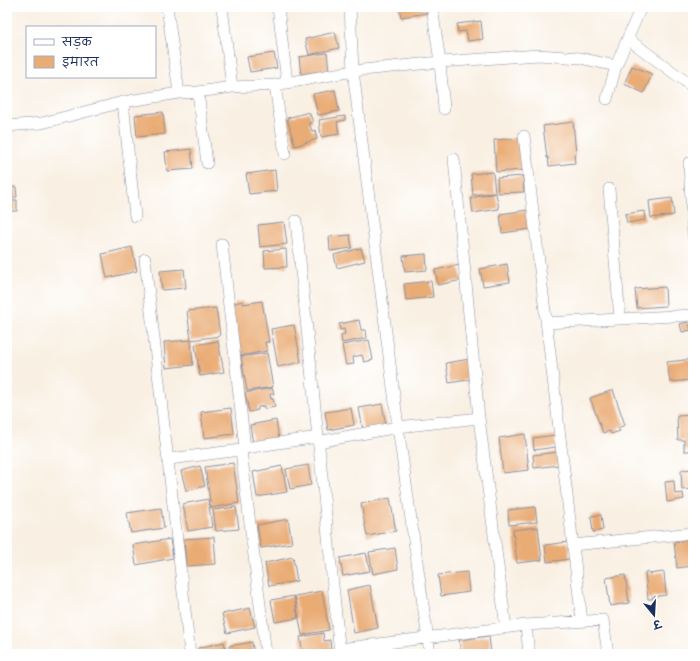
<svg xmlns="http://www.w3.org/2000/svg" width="700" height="661" font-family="'Patrick Hand','Playpen Sans Deva',sans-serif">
<rect width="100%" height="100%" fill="#fff"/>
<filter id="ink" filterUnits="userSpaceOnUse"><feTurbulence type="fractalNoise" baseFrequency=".025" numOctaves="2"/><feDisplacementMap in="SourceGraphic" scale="8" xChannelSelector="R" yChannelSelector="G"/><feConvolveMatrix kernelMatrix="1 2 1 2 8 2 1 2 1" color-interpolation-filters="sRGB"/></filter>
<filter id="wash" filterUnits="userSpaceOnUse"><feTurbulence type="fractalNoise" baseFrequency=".012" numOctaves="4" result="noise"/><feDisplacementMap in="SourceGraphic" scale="16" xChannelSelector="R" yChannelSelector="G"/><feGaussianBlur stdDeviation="0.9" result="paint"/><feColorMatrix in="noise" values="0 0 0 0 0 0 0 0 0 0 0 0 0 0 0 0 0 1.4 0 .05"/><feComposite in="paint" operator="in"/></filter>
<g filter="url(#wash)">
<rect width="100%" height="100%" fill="#f9f0e3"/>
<g id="blocks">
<path fill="#eaac75" d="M399,7h27l1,6 -26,4z
M481,21l2,18 -15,2 -2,-10 -8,1 -1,-8z
M335,32l4,16 -30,7 -4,-16z
M274,53l3,15 -27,4 -3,-15z
M327,53l2,17 -28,4 -2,-17z
M632,66l20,8 -8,19 -20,-9z
M335,90l4,21 -21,4 -5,-21z
M163,112l2,22 -28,3 -2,-22z
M309,112l4,10 -4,1 3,8 3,-1 2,9 -22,7 -8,-28z
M345,116v4l-8,2 2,12 -18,3 -2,-17z
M573,122l3,32h-2l1,9 -26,3 -1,-9 -1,1 -4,-32z
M522,138l2,32 -28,2 -2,-32z
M191,149l2,20 -26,2 -2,-19z
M275,170l2,21 -28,3 -3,-20z
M493,172l2,21 -22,2 -2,-21z
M523,176l1,16 -26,1 -1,-15z
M7,187h9l1,10 -10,1z
M496,193l3,16 -26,4 -2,-15z
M672,198l2,17 -23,3 -2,-17z
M7,200h10v11h-10z
M528,210l3,19 -29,4 -2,-19z
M644,211l1,9 -18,3 -2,-9z
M284,222l3,22 -27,3 -2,-22z
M350,235l2,13 -22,3 -1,-14z
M132,247l5,24 -30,7 -5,-24z
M361,248l4,13 -28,7 -3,-13z
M286,249l1,18 -22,1 -1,-17z
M426,254l1,16 -22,2 -2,-16z
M507,264l3,18 -27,4 -3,-17z
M459,265l3,15 -24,5 -3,-15z
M184,269l2,19 -24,2 -2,-19z
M431,281l2,16 -27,3 -2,-16z
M665,287l1,19 -29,2 -2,-19z
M243,301v3l19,-3 7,41h-4l2,9 -28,5 -9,-50 5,-1 -1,-2z
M216,308l4,28 -29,4 -4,-29z
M359,320l2,10h5l1,8 -25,5 -1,-8 4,-1 -1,-5 -4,1 -1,-6z
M688,322l3,8 -9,2 -2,-8z
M294,325l7,37 -23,5 -7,-38z
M191,340l2,25 -27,3 -2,-26z
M369,340l4,20 -9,2 -2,-7 -9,2 1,7 -8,1 -4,-20z
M218,341l6,31 -24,4 -5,-31z
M267,353l6,34 -26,4 -6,-34z
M470,359l3,20 -24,4 -3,-20z
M693,359v21l-23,2 -3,-20z
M272,388l2,6h-4l1,5h2l2,8 -11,2v-3l-6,1v3l-9,2 -4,-19z
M613,390l12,35 -7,3 2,3 -9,3 -1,-3 -7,2 -13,-35z
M382,404l4,22 -23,4 -4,-22z
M231,408l3,26 -30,4 -3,-26z
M351,408l3,17 -26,5 -3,-18z
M693,415v36h-9v-11h-6l-1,-24z
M276,420l3,20 -26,4 -3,-19z
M525,434l4,36 -26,3 -4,-35z
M555,435l1,12 -22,3 -1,-12z
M557,452l2,13 -25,3 -1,-13z
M233,463l6,40 -28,5 -6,-41z
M308,465l3,20 -21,4 -4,-20z
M200,466l5,20 -19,5 -5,-20z
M282,466l5,26 -30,5 -4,-25z
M693,469v20l-11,1 -1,-20z
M674,481l1,13 8,-1 1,6 -17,3 -2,-20z
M390,498l6,33 -29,5 -6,-32z
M208,499l4,28 -24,4 -5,-27z
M236,507l3,22 -23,2 -3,-21z
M535,507l2,15 -28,3 -1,-15z
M161,508l3,20 -33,5 -4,-20z
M601,515l2,15 -10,2 -2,-16z
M288,519l4,24 -31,5 -4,-23z
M538,527l4,33 -25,3 -4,-33z
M214,537l2,27 -30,2 -2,-27z
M170,539l3,19 -37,7 -3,-20z
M693,539v27l-16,2 -3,-26z
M568,542l2,17 -23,3 -2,-17z
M395,548l3,21 -25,5 -4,-22z
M366,553l4,18 -27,5 -3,-18z
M293,557l4,24 -28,5 -4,-23z
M467,572l2,20 -28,4 -3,-21z
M645,572h4v2l15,-2 2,23 -14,2 1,2h-5z
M625,575l4,28 -19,3 -4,-28z
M370,585l8,43 -24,5 -7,-43z
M322,591l7,39 -27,5 -7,-39z
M294,596l4,22 -23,4 -4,-22z
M250,608l5,19 -28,6 -5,-19z
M323,633l1,8 6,-1 1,10 -28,4 -3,-17z
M489,636l2,18h-30l-2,-14z
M224,642l3,12h-28l-1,-6z
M252,642l2,12h-24l-1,-8z"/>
</g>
</g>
<g filter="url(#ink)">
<use href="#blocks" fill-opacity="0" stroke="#8a90a0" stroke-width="1"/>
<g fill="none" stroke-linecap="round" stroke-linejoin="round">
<g stroke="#8a90a0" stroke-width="12">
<path id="minor" d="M167,7l12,86
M222,7l10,80
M278,7l9,75
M350,7l3,64 45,356 32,227
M432,7l8,55 4,47
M628,39l65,48
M275,85l10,69
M198,92l9,71
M607,99l9,-33 25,-59
M123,102l12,114
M7,126l35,-3 81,-21 56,-9 19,-1 34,-5 43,-2 78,-14 87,-9 99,-7 41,3 36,8
M524,136l58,485
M454,159l25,259 27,210
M689,163l4,72
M609,189l11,130
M296,221l44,433
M222,244l23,204
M145,259l45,395
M546,323l147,-8
M318,442l80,-15 81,-9
M241,450l25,204
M169,459l72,-9 4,-2 73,-11
M573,545l120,-12
M526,625l3,29
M340,649l186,-24 77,-5 5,34"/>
</g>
<use href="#minor" stroke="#fff" stroke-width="11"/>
</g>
</g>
<rect width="700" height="661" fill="none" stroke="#fff" stroke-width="24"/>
<rect x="26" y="26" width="130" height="52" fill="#ffffff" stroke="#a4acbf"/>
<rect x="34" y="39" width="20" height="6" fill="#ffffff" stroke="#a4acbf"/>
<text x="62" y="46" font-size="12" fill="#1b2f5e">सड़क</text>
<rect x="34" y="56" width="20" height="12" fill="#eaac75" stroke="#a4acbf"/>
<text x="62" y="66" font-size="12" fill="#1b2f5e">इमारत</text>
<g transform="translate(654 615) rotate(162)" stroke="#ffffff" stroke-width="3" paint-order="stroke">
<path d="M0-3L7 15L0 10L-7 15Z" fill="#1b2f5e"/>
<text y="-6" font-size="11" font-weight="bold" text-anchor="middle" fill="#1b2f5e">उ</text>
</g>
</svg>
